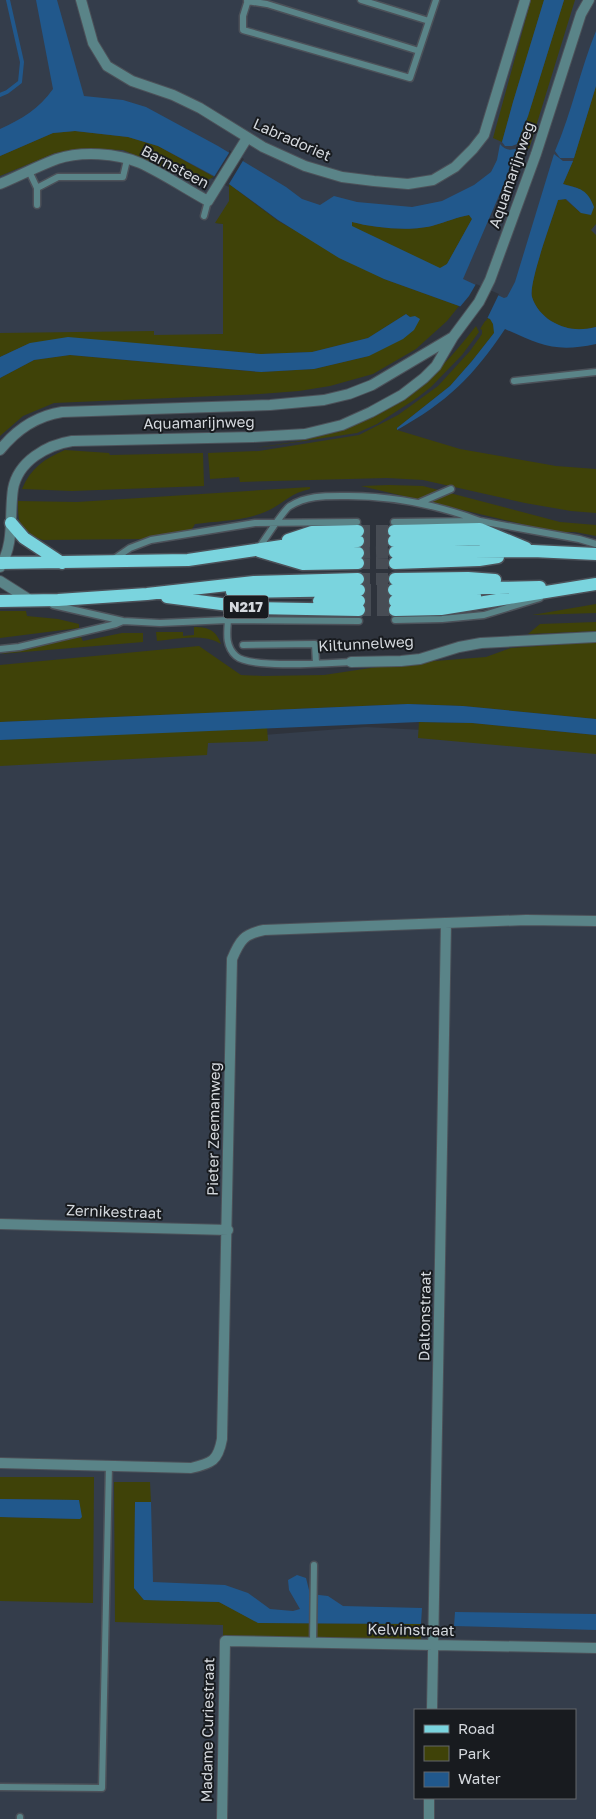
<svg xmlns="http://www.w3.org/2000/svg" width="596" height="1819" font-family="'Golos Text',sans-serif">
<rect width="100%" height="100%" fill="#2e333c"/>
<path fill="#343d4b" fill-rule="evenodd" d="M0,0h596v331l-23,8 -329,-160 -28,44 7,1 1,110 -224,20z
M366,727l230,12v1080h-596v-1063zM415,1710h160v88h-160z"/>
<path fill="#3f4208" d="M531,0h13l-31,102 -11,40 -9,-4z
M564,0h11l-46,149 -12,-5 11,-28z
M596,86v138l-5,6 5,5v92c-17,4 -30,3 -45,-6 -8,-5 -16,-14 -19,-24 -4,-13 21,-80 26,-97l7,-1 16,14 -3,-25 -15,-4 10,-23z
M75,131l53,6 30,9 56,31 -18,8 -25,-14 -48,-21 -41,-1 -27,4 -55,23v-20l53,-23z
M229,184l49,37 106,58 75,27 -12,15 -31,28 -43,25 -43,12 -31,5 -39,3 -206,9 -31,13 -23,20v-58l34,-18 36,-5 190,17 54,-3 55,-13 41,-39 -4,-3 -38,24 -56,14 -51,2 -102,-9 -129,-2 -30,14v-24l154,-2v4l69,-1v-110l-8,-1 14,-22z
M469,215l3,4 -25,45 -7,5 -89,-43 1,-4c23,6 61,10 83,3 11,-3 22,-8 34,-10z
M487,318c7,2 7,9 7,15l-22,28 -22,25 -53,42v2l63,19 96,17 40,3v44l-25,-2 -46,-8 -102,-23 -36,-2 -147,4 -1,-5 -29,2 -2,-26 51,-2 100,-16 39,-20 40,-29 32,-35 12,-17v-4l-2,-1z
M476,326l3,6 -17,23 -31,32 -14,11 -40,26 -20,9 -100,15c21,-4 43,-6 63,-12 70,-18 113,-54 156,-110z
M65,450l44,3 1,2 93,-2 1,33 -132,5 -50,-2c8,-20 23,-31 43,-39z
M389,485l34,1 137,36 36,3v11l-21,-4h-19l-195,-46z
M310,487v2c-20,4 -28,16 -45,23 -21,9 -48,9 -70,12l-3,5 -49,10 -100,1c-24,-8 -25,-16 -25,-39l59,1z
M596,604v9l-64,2z
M0,611h26l1,5 31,3 21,5v4l-79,10z
M596,622v9l-68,3 12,-10z
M194,627c14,0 22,3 27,17 -18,-11 -44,-5 -64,-3l-1,-9h27v4l11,-1z
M122,633h21v9l-143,12 81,-17 2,4z
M596,642v77l-133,-13 -55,-2 -408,18v-57l199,-19 42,29 22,1 61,-1 73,-11 89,-7 25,-9z
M419,722l53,1 124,12v19l-178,-16z
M267,727l1,14 -60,2 -1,12 -207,11v-26z
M0,1477h94l-1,126 -93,-2v-84l80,2 -1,-19 -79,-1z
M114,1482h36l1,20h-16l-1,86 10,12 75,2 40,21 162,1v20l-198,-7v-12l-108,-3z"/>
<path fill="#21588c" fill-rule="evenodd" d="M36,0h21l27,96 39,4 23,7 72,39 68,41 16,12 18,6 14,-9 23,6 55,5 30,-6 32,-16 17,-13 6,-12 3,-16c5,6 10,7 17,4l-13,36 -41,95 41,19 3,-1 8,-15 39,-128 9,7h10l-10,23c18,5 24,5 31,23l-3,8 -10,-2 -15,-14 -8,1c-5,17 -30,84 -26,97 3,10 11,19 19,24 16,9 28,10 45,6v17c-41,9 -55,1 -91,-15 -32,48 -58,73 -108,101v-2l53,-42 22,-25 22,-28 -1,-9 -3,-5 -31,-13 -75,-27 -45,-21 -61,-38 -49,-36 -71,-38 -30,-9 -53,-6 -22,2 -53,23v-27c22,-10 39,-20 53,-40zM469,215l3,4 -25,45 -7,4 -88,-42v-4c23,6 61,10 83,3 11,-3 22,-8 34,-10z
M544,0h20l-36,116 -11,28 -5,2h-7l-3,-4 11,-40z
M596,31v55l-22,72h-14l-5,-7c17,-39 25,-81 41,-120z
M406,314l4,3 5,-1 5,3 -6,11 -11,9 -34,17 -55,13 -53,3 -191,-17 -36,5 -34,18v-21l30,-14 38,-6 193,17 51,-2 56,-14z
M408,704l55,2 133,13v16l-124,-12 -53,-1 -419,18v-18z
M0,1499l79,1 3,17 -2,2 -80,-2z
M135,1502h16l2,80 72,3 23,8 22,16 23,2 7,-2 -11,-19 -1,-10 9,-5 9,3 4,16 18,2 15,10 79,2 -1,16 -163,-1 -39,-21 -75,-2 -10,-12z
M455,1612l141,2v16l-142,-4z"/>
<path fill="#2e333c" d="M229,150l15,9 -15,25v3l-18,-9 3,-1 15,-24z
M476,284l23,10 -13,27 -27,-13 10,-12z"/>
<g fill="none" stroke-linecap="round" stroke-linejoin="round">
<path stroke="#21588c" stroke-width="4" d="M0,95l7,-3 13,-10 2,-20 -14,-62"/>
<path stroke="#474c54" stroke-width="12" stroke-dasharray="12 6" stroke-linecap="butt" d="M358,531h36
M358,541h36
M358,553l37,-1
M358,563h37
M358,579h37
M359,590h35
M359,601h36
M359,610h36"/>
<g stroke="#4c5159" stroke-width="9">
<path id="service" d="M248,0l-5,16v14l167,48 19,-57 -68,-21
M247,1l20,3 152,47
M429,21l7,-21
M29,171l8,17
M37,205v-17l21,-11h65l4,-17
M204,216l4,-15
M514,381l82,-9
M421,502l30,-13
M394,522l86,-1 99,18 17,5
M258,549c6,-8 26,-40 32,-43 16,-10 33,-10 51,-10 48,-1 94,8 139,25
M114,559l16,-11 21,-8 104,-17 102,-1
M53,605l70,16 37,2 68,-3 131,1
M228,620c-1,13 -3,26 8,36 14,13 93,7 115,6
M395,620l47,-1 42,-4 56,-17
M243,645l72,-1 1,19
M0,649l19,-2 97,-23 7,-3
M313,1642l1,-77
M0,1787l102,1 7,-323
M20,1819v-2"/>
</g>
<g stroke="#4c5159" stroke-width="12">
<path id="minor" d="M81,0l12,43 14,23 25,15 41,14 27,13 63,39 42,19 37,11 32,4 34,3 25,-4 22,-13 18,-18 11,-14 41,-135
M0,184c19,-8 38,-18 57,-25 24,-8 60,-6 83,4 24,11 46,26 68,38l39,-63
M351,662l50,-1 19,-2 39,-12 22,-4 115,-6
M0,1224l228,6
M0,1463l191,5c21,-5 27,-7 31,-29l10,-480c8,-19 12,-25 32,-29l262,-10 70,1
M432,1710l14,-787
M222,1819l3,-178 371,7
M429,1819v-21"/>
</g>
<g stroke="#4c5159" stroke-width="12">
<path id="tertiary" d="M0,450c16,-20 36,-34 62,-38l208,-7 54,-5 25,-6 23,-9 81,-48
M0,567c15,-24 9,-51 13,-78 5,-28 34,-44 59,-48l181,-4 52,-3 37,-9 29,-13 31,-17 22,-17 12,-12 17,-29 26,-35 11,-22 46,-126 45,-140 8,-14
M0,581l30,19"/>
</g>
<g stroke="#4c5159" stroke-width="15">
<path id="primary" d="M11,523l13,15 38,25
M394,531l86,-2 46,19
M288,540l24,-8 46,-1
M394,541l85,-2 20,4
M259,551l44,13 55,-1
M282,552l76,1
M395,552l138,-1 63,3
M0,563l188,-3 107,-16 63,-3
M395,563l84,-3 19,-3
M395,579l73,-1 27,2
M394,590l146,-3
M232,592l127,-2
M167,597l85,11 107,2
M0,601l58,-1 89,-6 107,-12 104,-3
M319,601h40
M395,601l46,-1 34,-4
M395,610l46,-1 155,-25"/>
</g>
<use href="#service" stroke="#5a8488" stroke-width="6"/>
<use href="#minor" stroke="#5a8488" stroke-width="10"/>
<use href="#tertiary" stroke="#5a8488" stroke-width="10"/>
<use href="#primary" stroke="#7ad4de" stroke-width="12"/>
</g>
<g text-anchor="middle" stroke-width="4" stroke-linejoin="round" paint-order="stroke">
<rect fill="#181b1f" stroke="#9c9fa4" stroke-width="1" x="223.5" y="595.5" width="45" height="23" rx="4"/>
<g font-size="14" font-weight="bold" fill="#d4d8dd">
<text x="246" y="612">N217</text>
</g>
<g font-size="15" fill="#d4d8dd" stroke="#181b1f">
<text transform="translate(292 140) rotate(24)" y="5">Labradoriet</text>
<text transform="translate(175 167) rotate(28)" y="5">Barnsteen</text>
<text transform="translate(512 175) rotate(-71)" y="5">Aquamarijnweg</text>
<text transform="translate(199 423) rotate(-1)" y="5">Aquamarijnweg</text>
<text transform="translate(366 644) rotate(-3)" y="5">Kiltunnelweg</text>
<text transform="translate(214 1129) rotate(-89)" y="5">Pieter Zeemanweg</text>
<text transform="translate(114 1212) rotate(2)" y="5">Zernikestraat</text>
<text transform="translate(425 1316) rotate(-89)" y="5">Daltonstraat</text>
<text transform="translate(411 1630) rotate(1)" y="5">Kelvinstraat</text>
<text transform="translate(208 1730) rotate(-89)" y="5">Madame Curiestraat</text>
</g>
</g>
<rect x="414" y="1709" width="162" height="90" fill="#181b1f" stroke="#63676b"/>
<rect x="424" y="1725" width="25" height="8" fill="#7ad4de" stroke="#63676b"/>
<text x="458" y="1734" font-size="15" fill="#d4d8dd">Road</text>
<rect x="424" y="1746" width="25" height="15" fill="#3f4208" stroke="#63676b"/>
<text x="458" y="1759" font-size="15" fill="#d4d8dd">Park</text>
<rect x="424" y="1772" width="25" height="15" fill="#21588c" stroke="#63676b"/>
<text x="458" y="1784" font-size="15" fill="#d4d8dd">Water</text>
</svg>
